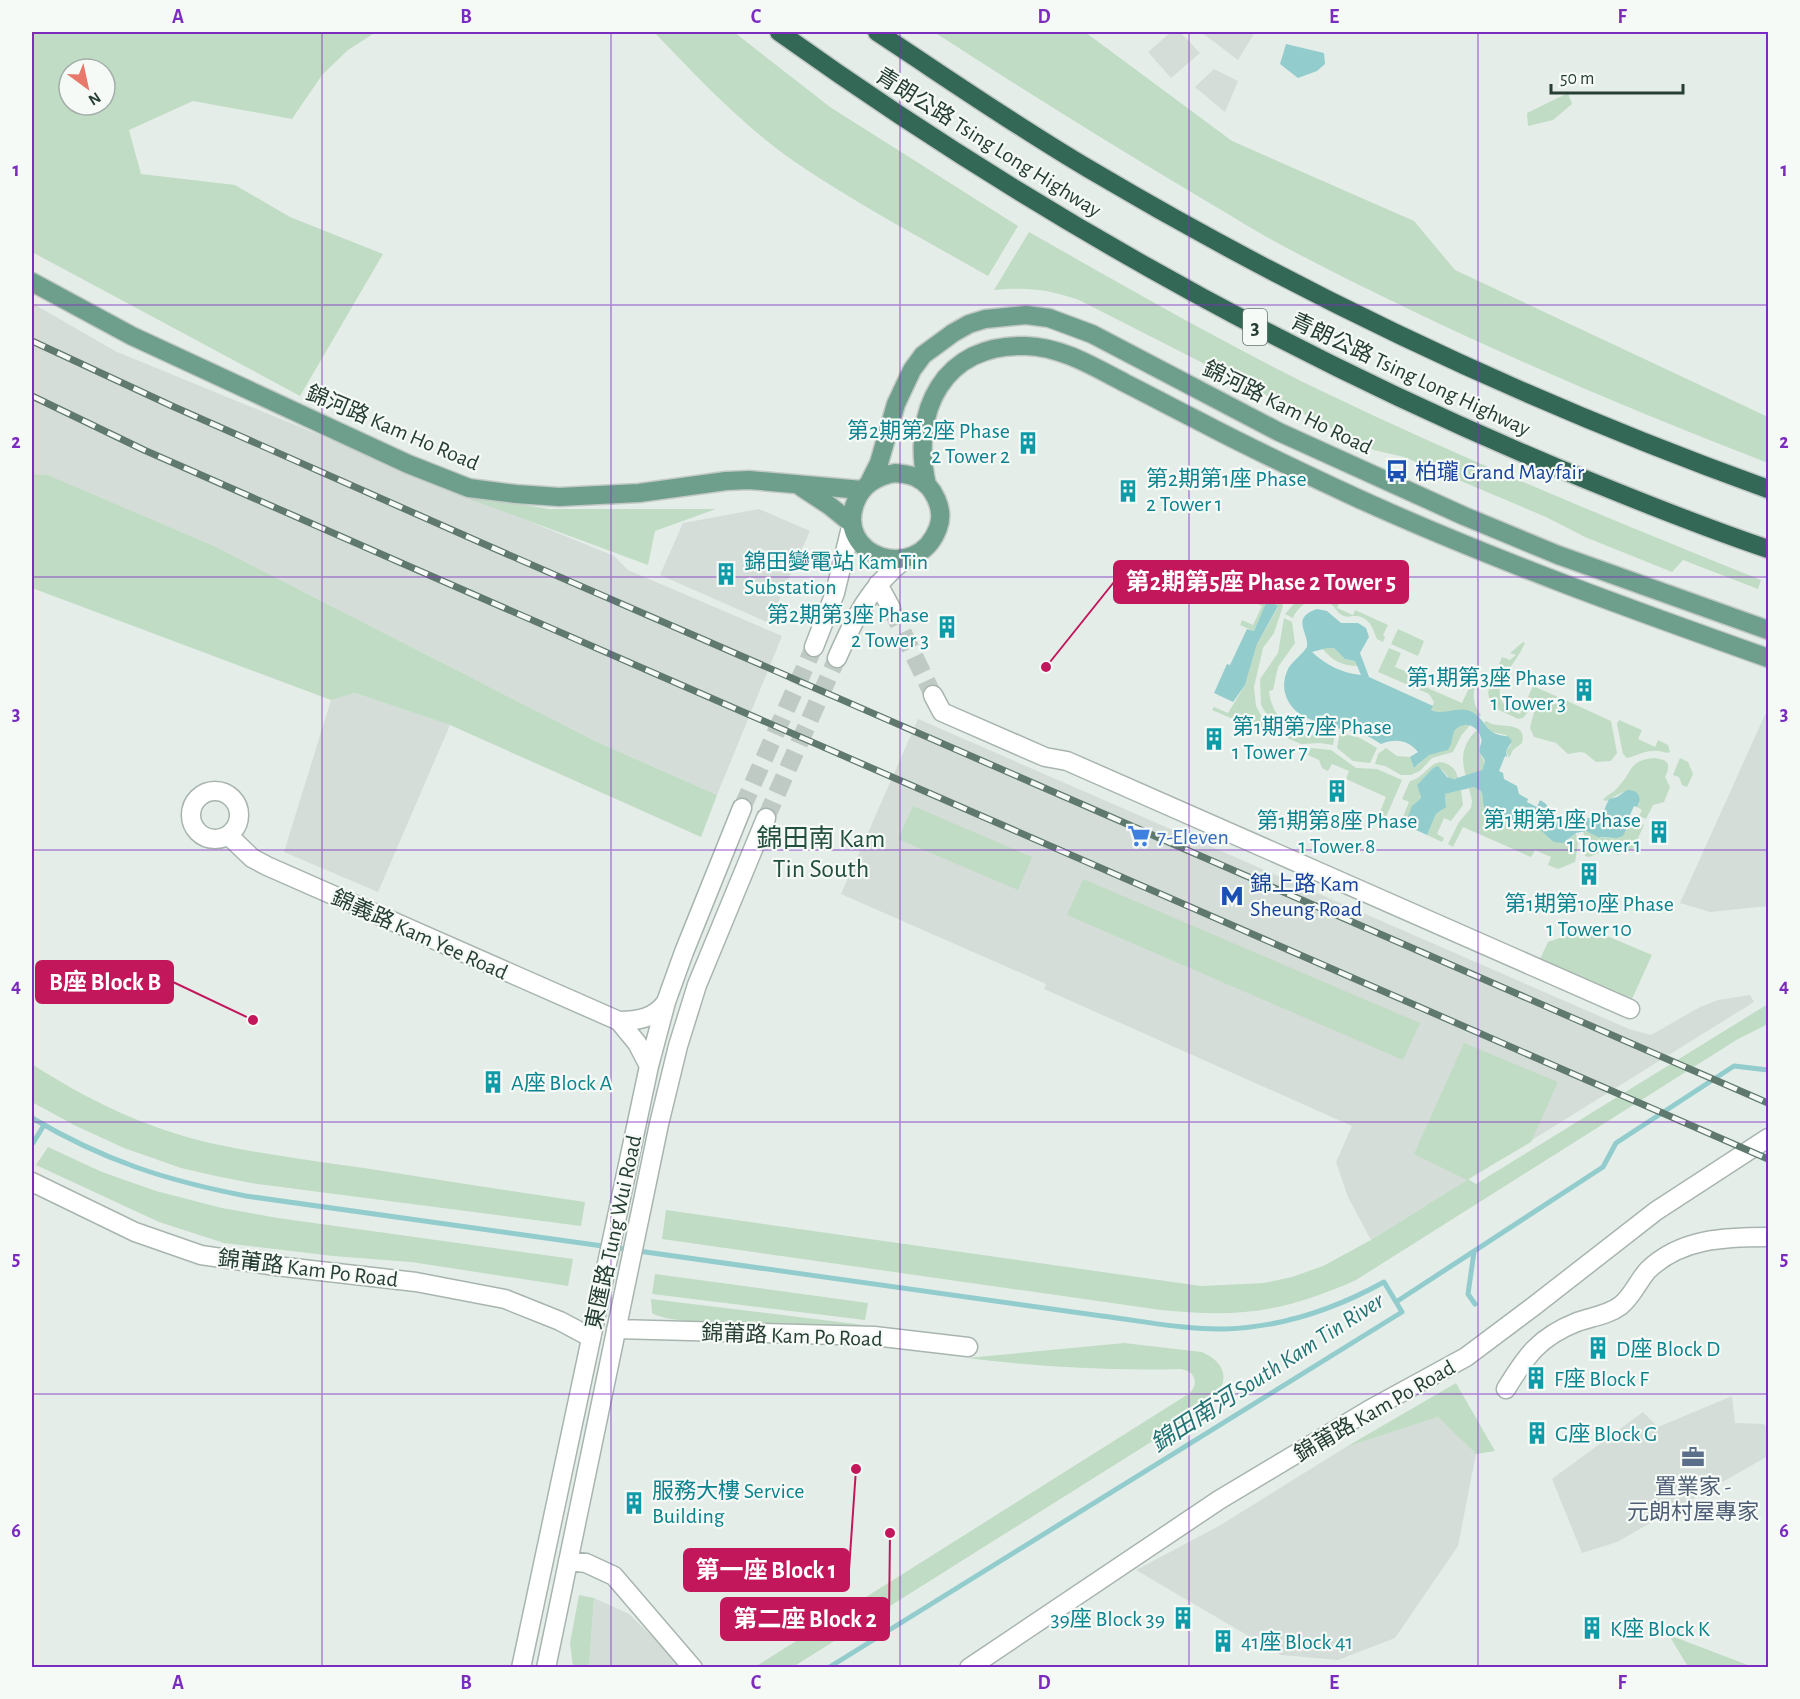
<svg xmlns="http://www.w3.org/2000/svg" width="1800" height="1699" font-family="'Alegreya Sans','Noto Sans TC',sans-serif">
<rect width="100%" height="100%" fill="#e5ede9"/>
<path fill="#d4ddd7" d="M1171,32h9l20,21 -29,25 -23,-26z
M1201,32h54l-17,28z
M1214,69l24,12 -13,31 -30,-25z
M32,303l83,48 499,205 14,14 154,66 -65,159 -120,-53 -383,-196 -166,-71 -16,-1z
M759,509l51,22 -41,92 -109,-48 23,-52z
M355,693l95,32 -72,167 -94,-40 47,-152z
M1768,708v198l-58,6 -30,-9z
M918,719l711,310 22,6 49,-28 18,-7 32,-5 4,7 -383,238 -23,-43 -12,-35 16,-36 -308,-137 2,-5 -205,-90z
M1732,1396l3,27 29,1 4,4v28l-151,86 -35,11 -30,-74 91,-67 15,15z
M1438,1417l38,37 -18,92 -63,92 -57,22 -57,-5 -145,-85 83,-44 127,-79z
M594,1598l35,16 50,48 -4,5 -86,1z"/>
<path fill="#c0dcc4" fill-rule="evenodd" d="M32,32h344l-28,18 -26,25 -30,44 -99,-18 -64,29 12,44 94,11 55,32 93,37 -83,142 -268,-144zM69,69h36v36h-36z
M654,32h80l96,75 188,119 -30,50c-65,-37 -131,-72 -193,-114 -53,-37 -97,-84 -141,-130z
M934,32h151l147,109 182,80 41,49 313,147v46c-164,-63 -327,-134 -483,-216 -32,-17 -63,-37 -94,-55 -87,-52 -172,-105 -257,-160z
M1568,93l4,11 -19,16 -25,6 -1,-13z
M1029,232c99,56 197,113 299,162 142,68 287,127 433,186l-3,9 -75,-29 -11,12 -87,-35 -39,-20 -142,-60 -30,-7 -295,-150c-34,-11 -49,-13 -85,-10z
M32,474l16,1 166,71 383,196 120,53 -16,42 -251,-112 -95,-32 -24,7 -299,-112z
M459,495l91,14h166l-61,22 -7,34z
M1260,580l6,3 3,14 12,5 2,4 -9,27 -11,15 -9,39 2,19 9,17 -4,8 -49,-21 2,-3 14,6 17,-28 12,-41 21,-37 -11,-5 -13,29 -14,-6 2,-5 11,5 9,-19 -11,-5z
M1319,592l21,9 -3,7 16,7 2,-5 33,15 -5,10 2,2 -2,5 -6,-3c-4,-11 -8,-22 -21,-23 -6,0 -10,2 -14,-1 -5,-2 -6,-7 -10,-10 -15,-12 -33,-2 -39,13l-8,-4 12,-14z
M1284,618l8,4 3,21 -17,24 -5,23 -4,1c2,16 8,27 21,37l1,-2c15,9 27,11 44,7l-2,12 -13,-2 -19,1 -23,-10 -17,-29 -1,-26 18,-26z
M1398,629l26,12 -6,15 -27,-12z
M1523,642l2,1c-11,26 -48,54 -5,71l13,-28 25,11 -26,10 -9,11 -5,1 -23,-11 -6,-10 -1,-6 14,-35 8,3 6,-5 -6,-2z
M1322,648h12l11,11 10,2 3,5c-15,0 -26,-5 -36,-18z
M1389,648l12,5 -6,14 15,6 -3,6 55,24 14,-30 4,1c-7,16 -10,26 1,41l-2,2c-14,-11 -33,-1 -48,-7l3,-8 -5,-8 -51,-22z
M1565,700l46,21 6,32 -6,8 -15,1 -11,-9 -5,-1 -12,2 -12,-11 -22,-6 -4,-9 4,-16z
M1619,720l23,10 -4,9 17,8 3,-7 10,5 2,7 -3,1c-17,-6 -25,1 -40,5l-4,-4 -6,-30z
M1486,721c12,9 42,-2 36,22l-9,7 -4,8 -3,-7 5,-6 -5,-10 -14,-3 -8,-9z
M1466,724l4,1 -9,11 -8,16 -21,6 -12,13 -9,4h-10l-16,-9 -10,-2 3,-10 8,-6 11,8 13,1 4,11c6,-3 9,-9 15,-13 6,-3 13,-2 18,-6 10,-9 -1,-22 19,-25z
M1477,730c5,9 2,12 3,21 1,6 5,9 5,15l-7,7 -12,3c-6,-18 -3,-33 11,-46z
M1340,733l20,5 17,10 -7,15 -17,-2 -16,-13z
M1311,748l20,2 25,18 21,1 25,11 -16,37 -7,-3 7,-17 -40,-18 3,-8 -17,-7 -4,7 -6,-3 -3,-8 -11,-5z
M1655,758l9,2 4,4v6l-3,7 5,10 -6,15 -11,3 -7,14 -7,-3 3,-6 -5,-3 3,-4 -17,-11 -17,9 -3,-1c4,-6 11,-7 15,-13 15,-15 10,-27 37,-29z
M1680,758l8,4 5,12 -6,13 -5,-2 -3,-8 -6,-2z
M1440,762c10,1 16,7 18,16l-8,1 -8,-9 -9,-2 -16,17 4,11 -2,4 -5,4 -9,21 -12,-5 1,-4 8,3 7,-17 -7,-3 8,-18c14,-3 17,-16 30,-19z
M1474,787l7,4c3,8 2,15 7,22 10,13 27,6 40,9 10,3 16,10 22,18l17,1 9,-8 2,11 -3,18 -17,7 -10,-4 3,-8 -16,-7 -4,7 -68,-30 -10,20 -5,-3 11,-22 12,-14 1,-7 -3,-13z
M1461,790l2,15 -12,16 -7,-3 -7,16 7,4 -2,4 -15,-7 9,-21 6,-4 4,-6 -1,-10z
M913,806l119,51 -14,33 -120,-51z
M1637,822l7,3 -11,24 -15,6 -11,-5 -18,7 -4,-1 1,-15 -3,-10c7,0 8,3 14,5 11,5 20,0 29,-5l2,-5 6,2z
M1083,879l337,144 -17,37 -336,-145z
M1588,928l64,27 -20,44 -92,-40 8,-17z
M1768,995v29l-30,15 -382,241c-71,32 -117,38 -195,30l-499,-71 4,-29 535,76 63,-3 28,-6 31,-11 48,-26 96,-60 -53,-26 50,-111 94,39 -27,60 -63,37 8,5 292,-180 -2,-8z
M32,1064c55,36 114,64 178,79 51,11 103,18 154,25 74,12 147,23 221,34l-4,24 -330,-43 -35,-7 -35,-8 -57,-20 -50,-23 -42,-23z
M48,1147l54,25 54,19 66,17 56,10 295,41 -5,27 -157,-24 -78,-6 -109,-13 -65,-21 -123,-57z
M655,1274l213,29 -3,17 -213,-26z
M651,1299l213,26c-35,0 -192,3 -212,-12z
M1124,1343l78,9c33,15 24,39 0,58l-409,257h-38l435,-274c9,-10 5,-22 -9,-24 -72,2 -142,-2 -214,-11z
M1456,1383l39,68 -19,3 -38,-37 -92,30z
M579,1595l15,3 -5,69h-16l-3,-24z
M1669,1635l84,32h-65z"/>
<path fill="#92cccd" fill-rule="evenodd" d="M1286,44l38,9 1,11 -8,7 -19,7 -18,-14z
M1267,601l11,5 -21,38 -12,41 -12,17 -19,-9 13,-29 3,1 17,-36 7,2z
M1317,609l10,2 14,12h17l8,5 3,9 -9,16 9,24 64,29 -2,4c14,6 25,-4 39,1 10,4 14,14 21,20 6,5 12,4 18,6l3,4 -6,10 1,6 -2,-1 -6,15 4,2 1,6 13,7 2,8 9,5 -1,3 10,5 3,-7 5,3 14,17c11,4 16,-1 26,-2 7,0 11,0 16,-1l8,-18 8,-2 10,-7c11,-1 16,8 10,17l-3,-1 -8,18 2,2 -5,10 -6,2 -19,-1 -12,-6 -10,2 -13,10 -9,-1c-10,-6 -14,-17 -26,-20 -15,-3 -33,5 -43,-13 -3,-6 -1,-12 -4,-18l-7,-4 -29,7 1,13 -10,7 -9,21 -22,-10 7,-19 7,-6 2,-3 -4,-12 16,-17 5,-2 9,11 7,2 28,-9 3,-8c-1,-4 -3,-6 -5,-9 -2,-6 3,-10 1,-15 -4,-14 -18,-18 -27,-7l-3,13 -3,6 -19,5 -15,13 -4,-11 8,-5c-10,-12 -22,-14 -37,-8 -16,-11 -32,-16 -52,-16v-6c-29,2 -55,-24 -41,-53 5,-9 14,-14 19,-22 2,-15 -17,-29 10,-38zM1327,648h7l11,11 10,2 6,14c-19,-2 -35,-10 -49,-23z"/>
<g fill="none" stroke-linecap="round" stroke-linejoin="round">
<path stroke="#92cccd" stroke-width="5" d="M32,1118c71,42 132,62 214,78l856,120c41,5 83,14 124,13 57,-2 109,-20 158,-47l12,20
M33,1143l11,-18
M1474,1252l-6,42 7,10
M828,1668l574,-356 -6,-10 207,-135 13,-24 118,-77 34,4"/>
<path stroke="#bfcac5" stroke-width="18" stroke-dasharray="18 9" stroke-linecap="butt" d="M891,608l42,87
M742,808l72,-161
M766,818l71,-160"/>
<g stroke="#a8b5af" stroke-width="21">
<path id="minor" d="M878,584l13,24
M814,647l21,-54 16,-66
M837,658c18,-41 32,-70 68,-99
M933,695l9,17 103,45 22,4 563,248
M191 815a24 24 0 1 1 48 0a24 24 0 1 1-48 0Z
M228,835l24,23 15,8 352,155 18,22 12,23
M619,1021c19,0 36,-3 47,-19
M32,1182l103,50 66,23 75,11 140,16 89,17 55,22 30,16
M616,1329l258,7 94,11
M1506,1389c20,-33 33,-52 71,-67 14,-5 31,-7 43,-16 12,-9 18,-25 28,-36 33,-32 78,-33 120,-33
M568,1561l18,2 28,13 79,92
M521,1668l128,-602 17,-64 18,-50 58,-144
M546,1668l113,-544 19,-78 19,-61 69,-167
M969,1668l250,-168 150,-90 97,-53 68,-51 122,-95 112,-73"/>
</g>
<g stroke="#c2c9c6" stroke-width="21">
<path id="major" d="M32,282l100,54 276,128 61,24 47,6 43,3 80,-4 87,-12 23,-1 113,10
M895,473c8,1 15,1 22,5 17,8 28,32 21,50 -21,57 -105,28 -82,-27 7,-17 22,-25 39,-28z
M869,483l10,-20 17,-59 16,-34 11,-15 30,-22 16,-9 16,-5 41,-4 23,3 43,16 187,98 185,84 94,39 210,75
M927,485c-17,-73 16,-142 99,-139 36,1 68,21 99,37 24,12 48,25 72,37 53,28 106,53 160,78 134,61 273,111 411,160
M801,487l29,19 21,17"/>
</g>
<g stroke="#c2c9c6" stroke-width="21">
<path id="highway" d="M779,32c245,175 501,320 779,436 70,29 139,57 210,81
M877,32c70,46 139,94 212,137 216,128 443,235 679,320"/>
</g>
<use href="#minor" stroke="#fff" stroke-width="18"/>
<use href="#major" stroke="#6e9f8c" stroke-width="18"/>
<use href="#highway" stroke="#346856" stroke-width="18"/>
<g stroke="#60796f" stroke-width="7">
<path id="rail" d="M32,341l140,65 312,138 1284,559
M32,396l112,54 262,115 1362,594"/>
</g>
<use href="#rail" stroke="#f6faf7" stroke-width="4.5" stroke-dasharray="14" stroke-linecap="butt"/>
</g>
<path fill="none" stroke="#7b2cbf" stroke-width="1.5" stroke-opacity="0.55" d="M322,32v1636M611,32v1636M900,32v1636M1189,32v1636M1478,32v1636M32,305h1736M32,577h1736M32,850h1736M32,1122h1736M32,1394h1736"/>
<defs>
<g id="building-bare" transform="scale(1.8)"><path d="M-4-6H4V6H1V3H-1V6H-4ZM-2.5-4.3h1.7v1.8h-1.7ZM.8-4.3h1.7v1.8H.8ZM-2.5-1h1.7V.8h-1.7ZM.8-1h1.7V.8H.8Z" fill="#0f9aa8" stroke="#f6faf7" stroke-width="2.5" paint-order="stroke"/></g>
<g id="bus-bare" transform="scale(1.8)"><path d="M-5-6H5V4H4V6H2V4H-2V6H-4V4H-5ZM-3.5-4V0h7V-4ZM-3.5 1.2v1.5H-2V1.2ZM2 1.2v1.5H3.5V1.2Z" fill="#1a4fb4" stroke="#f6faf7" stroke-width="2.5" paint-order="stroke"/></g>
<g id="supermarket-bare" transform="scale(1.8)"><path d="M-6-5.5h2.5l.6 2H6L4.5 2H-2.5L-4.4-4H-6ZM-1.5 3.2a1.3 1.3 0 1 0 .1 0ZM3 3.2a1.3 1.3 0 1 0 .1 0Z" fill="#3f7fe0" stroke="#f6faf7" stroke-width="2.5" paint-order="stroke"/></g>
<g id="metro-bare" transform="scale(1.8)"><path d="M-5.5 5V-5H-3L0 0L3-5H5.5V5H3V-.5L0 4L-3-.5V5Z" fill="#1a4fb4" stroke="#f6faf7" stroke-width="2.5" paint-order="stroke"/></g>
<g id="office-bare" transform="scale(1.8)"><path d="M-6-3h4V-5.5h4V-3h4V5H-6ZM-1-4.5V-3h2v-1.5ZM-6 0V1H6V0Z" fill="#5c6f8a" stroke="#f6faf7" stroke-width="2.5" paint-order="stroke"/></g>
</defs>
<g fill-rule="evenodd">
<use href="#building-bare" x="1028" y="443"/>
<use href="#bus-bare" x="1397" y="471"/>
<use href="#building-bare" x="1128" y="491"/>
<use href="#building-bare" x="726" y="574"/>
<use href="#building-bare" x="947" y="627"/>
<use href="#building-bare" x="1584" y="690"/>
<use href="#building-bare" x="1214" y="739"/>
<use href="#building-bare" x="1337" y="791"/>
<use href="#building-bare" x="1659" y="832"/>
<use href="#supermarket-bare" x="1139" y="836"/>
<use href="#building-bare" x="1589" y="874"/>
<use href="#metro-bare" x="1232" y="896"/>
<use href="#building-bare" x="493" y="1082"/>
<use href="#building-bare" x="1598" y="1348"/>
<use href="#building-bare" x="1536" y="1378"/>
<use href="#building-bare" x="1537" y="1433"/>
<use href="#office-bare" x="1693" y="1457"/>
<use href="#building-bare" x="634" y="1503"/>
<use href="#building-bare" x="1183" y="1618"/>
<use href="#building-bare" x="1592" y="1628"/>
<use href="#building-bare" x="1223" y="1641"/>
</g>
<g text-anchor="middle" stroke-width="4.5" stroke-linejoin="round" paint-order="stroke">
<rect fill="#f6faf7" stroke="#64766e" stroke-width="1.5" x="1243" y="309" width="24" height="36" rx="4.5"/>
<g font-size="21" font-weight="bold" fill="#263e34">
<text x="1255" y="334">3</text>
</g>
<g font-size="22" fill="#263e34" stroke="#f6faf7">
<text transform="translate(989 142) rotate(32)" y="8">青朗公路 Tsing Long Highway</text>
<text transform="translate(1411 374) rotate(25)" y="8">青朗公路 Tsing Long Highway</text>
<text transform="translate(1288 407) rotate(26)" y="8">錦河路 Kam Ho Road</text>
<text transform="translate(393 427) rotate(23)" y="8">錦河路 Kam Ho Road</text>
<text transform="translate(420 934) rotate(24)" y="8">錦義路 Kam Yee Road</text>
<text transform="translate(613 1232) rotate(-78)" y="8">東匯路 Tung Wui Road</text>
<text transform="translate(308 1268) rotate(7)" y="8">錦莆路 Kam Po Road</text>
<text transform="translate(792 1335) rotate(2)" y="8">錦莆路 Kam Po Road</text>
<text transform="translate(1374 1410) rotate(-30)" y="8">錦莆路 Kam Po Road</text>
</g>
<g font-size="22" fill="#0d838f" stroke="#f6faf7" text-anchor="start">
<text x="1010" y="438" text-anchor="end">第2期第2座 Phase<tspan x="1010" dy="25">2 Tower 2</tspan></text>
<text x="1146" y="486">第2期第1座 Phase<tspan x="1146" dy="25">2 Tower 1</tspan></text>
<text x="744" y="569">錦田變電站 Kam Tin<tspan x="744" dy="25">Substation</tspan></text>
<text x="929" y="622" text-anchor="end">第2期第3座 Phase<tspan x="929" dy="25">2 Tower 3</tspan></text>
<text x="1566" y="685" text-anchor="end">第1期第3座 Phase<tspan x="1566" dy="25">1 Tower 3</tspan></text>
<text x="1232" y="734">第1期第7座 Phase<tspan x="1232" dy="25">1 Tower 7</tspan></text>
<text x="1641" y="827" text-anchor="end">第1期第1座 Phase<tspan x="1641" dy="25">1 Tower 1</tspan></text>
<text x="1337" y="828" text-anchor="middle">第1期第8座 Phase<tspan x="1337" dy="25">1 Tower 8</tspan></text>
<text x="1589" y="911" text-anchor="middle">第1期第10座 Phase<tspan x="1589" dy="25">1 Tower 10</tspan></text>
<text x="511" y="1090">A座 Block A</text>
<text x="1616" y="1356">D座 Block D</text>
<text x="1554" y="1386">F座 Block F</text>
<text x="1555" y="1441">G座 Block G</text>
<text x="652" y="1498">服務大樓 Service<tspan x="652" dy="25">Building</tspan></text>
<text x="1165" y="1626" text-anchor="end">39座 Block 39</text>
<text x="1610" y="1636">K座 Block K</text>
<text x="1241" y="1649">41座 Block 41</text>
</g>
<g font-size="22" fill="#164399" stroke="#f6faf7" text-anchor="start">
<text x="1415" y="479">柏瓏 Grand Mayfair</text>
<text x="1250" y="891">錦上路 Kam<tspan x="1250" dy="25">Sheung Road</tspan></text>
</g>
<g font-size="22" fill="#366cbe" stroke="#f6faf7" text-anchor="start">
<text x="1157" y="844">7-Eleven</text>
</g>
<g font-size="22" fill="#4e5e75" stroke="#f6faf7">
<text x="1693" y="1494">置業家 -<tspan x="1693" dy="25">元朗村屋專家</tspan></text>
</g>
<g font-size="24" font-style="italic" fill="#247376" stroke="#f6faf7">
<text transform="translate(1267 1372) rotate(-33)" y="8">錦田南河 South Kam Tin River</text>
</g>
<g font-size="26" fill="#234f3e" stroke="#f6faf7">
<text x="821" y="847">錦田南 Kam<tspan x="821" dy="30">Tin South</tspan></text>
</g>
</g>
<path fill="none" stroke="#c2185b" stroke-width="2" d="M1046 667L1114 582M253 1020L173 982M856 1469L849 1570M890 1533L889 1619"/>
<g fill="#c2185b" stroke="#f6faf7" stroke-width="2">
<circle cx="1046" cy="667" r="6"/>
<circle cx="253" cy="1020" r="6"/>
<circle cx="856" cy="1469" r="6"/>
<circle cx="890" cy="1533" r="6"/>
</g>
<g fill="#c2185b" stroke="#c2185b" stroke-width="2">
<rect x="1114" y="561" width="294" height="42" rx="6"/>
<rect x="36" y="961" width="137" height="42" rx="6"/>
<rect x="684" y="1549" width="165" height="42" rx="6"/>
<rect x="721" y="1598" width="168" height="42" rx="6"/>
</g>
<g font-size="24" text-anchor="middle" font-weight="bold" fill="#fff">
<text x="1261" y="590">第2期第5座 Phase 2 Tower 5</text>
<text x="105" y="990">B座 Block B</text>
<text x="766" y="1578">第一座 Block 1</text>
<text x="805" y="1627">第二座 Block 2</text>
</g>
<rect width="1800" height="1699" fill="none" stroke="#f6faf7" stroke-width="66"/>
<g transform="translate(87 87) rotate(147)"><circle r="28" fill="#f6faf7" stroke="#a3afa9" stroke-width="1.5"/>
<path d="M0-4.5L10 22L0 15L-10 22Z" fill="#e7786a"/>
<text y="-9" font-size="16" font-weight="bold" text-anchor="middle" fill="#263e34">N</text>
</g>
<path d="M1551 84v9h132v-9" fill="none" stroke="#263e34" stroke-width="3"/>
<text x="1560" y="84" font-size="18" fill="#263e34" stroke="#f6faf7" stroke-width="4.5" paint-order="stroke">50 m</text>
<rect x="33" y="33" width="1734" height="1633" fill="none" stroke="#7b2cbf" stroke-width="2"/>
<g font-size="20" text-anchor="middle" font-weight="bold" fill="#7b2cbf">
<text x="178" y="23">A</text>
<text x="466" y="23">B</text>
<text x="756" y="23">C</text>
<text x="1044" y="23">D</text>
<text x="1334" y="23">E</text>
<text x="1622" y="23">F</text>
<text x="16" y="176">1</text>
<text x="1784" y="176">1</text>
<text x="16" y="448">2</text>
<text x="1784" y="448">2</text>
<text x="16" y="720">3</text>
<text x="1784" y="720">3</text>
<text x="16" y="992">4</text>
<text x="1784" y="992">4</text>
<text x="16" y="1265">5</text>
<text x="1784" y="1265">5</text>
<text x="16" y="1537">6</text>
<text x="1784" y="1537">6</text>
<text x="178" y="1689">A</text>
<text x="466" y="1689">B</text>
<text x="756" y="1689">C</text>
<text x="1044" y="1689">D</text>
<text x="1334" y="1689">E</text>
<text x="1622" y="1689">F</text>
</g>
</svg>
